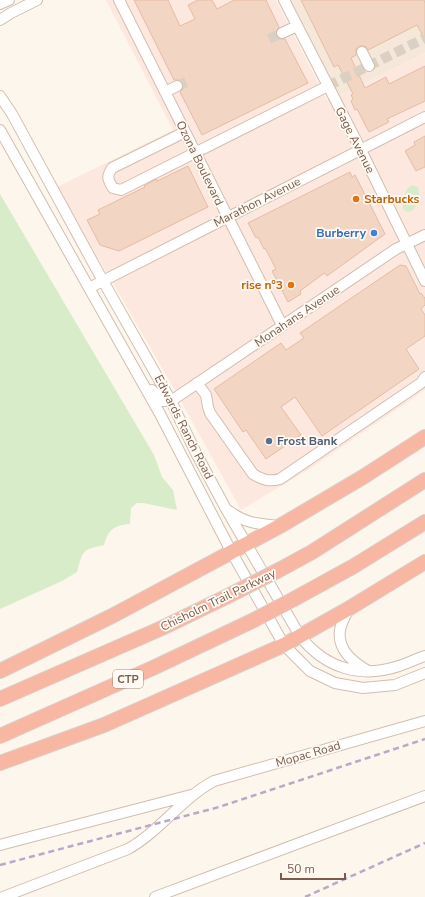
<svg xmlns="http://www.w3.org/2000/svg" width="425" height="897" font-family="'Nunito Sans',sans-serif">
<rect width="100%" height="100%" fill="#fdf6ec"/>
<path fill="#f5e8da" d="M290,0h135v53l-86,43z"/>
<path fill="#fde8e0" d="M106,0h170l51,100 12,-4 86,-43v337l-117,80 -67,40 -69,-125 -115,-198 116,-57z"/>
<path fill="#d8ecc9" d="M412,185l6,2c7,28 -27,37 -11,2z
M0,194l154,261 8,22 11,13 4,20 -34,-7h-6l-6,5 -1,16c-16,1 -22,6 -26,21 -22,5 -21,5 -27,27l-15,9 -62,28z"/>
<path fill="#f3d5c3" stroke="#e6bba3" d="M134,0h34l12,26 15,-7 -7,-14 10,-5h14l5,9 17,-9h32l13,27 -3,5v4l5,3h4l23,44 -106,52 -22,-43 3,-3v-6l-3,-3h-6z
M301,0h123l1,3v37l-8,-15 -49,25 -3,-4h-6l-3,3v6l-5,3 14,30 21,-11 3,7 36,-18v35l-38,18 2,3 -20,10 -12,-23 -2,1 -4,-9 2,-2 -2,-4 2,-1 -15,-29 -4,2z
M425,136v31l-9,4 -11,-20 10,-6 -1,-3z
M188,166l20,41 -89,44 -19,-6 -13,-25 13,-6 -2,-4 47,-23 -1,-1 12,-7 1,2z
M350,172l2,5 3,-2 30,59 -58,42 -2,-3 -2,1 -23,17 1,3 -13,8 -16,-31 4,-2 -11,-21 -1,1 -6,-12 -2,1 -8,-15z
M400,265l6,1 14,28 1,-1 4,5v7l-4,4 4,6v21l-19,13 13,20 -97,67 -27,-39 -14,10 20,28 -35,24 -20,-29 -3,2 -29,-43 67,-46 5,7 18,-12 -4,-5z"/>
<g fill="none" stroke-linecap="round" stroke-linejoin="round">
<path stroke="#dcd0c4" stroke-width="10" stroke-dasharray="10 5" stroke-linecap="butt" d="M269,39l13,-6
M177,86l14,-6
M328,86l97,-48"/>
<g stroke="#d1beb0" stroke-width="12">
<path id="minor" d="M119,0l163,325
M284,0l77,150 64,131
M0,4l9,-4
M0,20l11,-7 26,-13
M282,33l15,-7
M362,52l7,14
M165,92l12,-6
M0,96l12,18 91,167 68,120 25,52 30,56 74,127c25,32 60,43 99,30 9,-3 17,-7 26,-10
M0,130l160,284 71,137 53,94 26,26 25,12 28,5 32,-3 30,-12
M185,132l-73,36c-6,9 -4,12 1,20l8,2 207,-104
M89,288l336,-171
M197,383l9,12 2,12 2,6 43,61c10,6 16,8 27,5l141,-96 4,-6
M152,390l10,11h9l225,-152 29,-14
M229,511c17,13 31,13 51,15
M348,609c-2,7 -7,14 -8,21 -3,20 13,32 28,41
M0,845l191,-50
M3,897l125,-48c32,-18 54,-51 86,-68l211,-60
M155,897l270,-101"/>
</g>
<g stroke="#dad1cd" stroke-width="16">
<path id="highway" d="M279,570l33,-18 113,-72
M294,599l60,-33 71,-44
M0,671l112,-55 168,-90 83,-49 62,-40
M0,699l162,-71 64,-31
M0,736l155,-69 99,-47
M0,763l104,-38 180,-80 64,-36 77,-47"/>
</g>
<use href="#minor" stroke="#fff" stroke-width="10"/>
<use href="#highway" stroke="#f7b7a3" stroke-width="14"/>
<path stroke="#b9a8c9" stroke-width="2.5" stroke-dasharray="6 4" stroke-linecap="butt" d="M0,865l219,-58 206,-68
M305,897l120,-54"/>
<g stroke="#dad1cd" stroke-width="16" stroke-linecap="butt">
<path id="highway-bridge" d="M226,597l53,-27
M254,620l40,-21"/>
</g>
<use href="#highway-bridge" stroke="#f7b7a3" stroke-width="14"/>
</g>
<g fill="#e8710a" stroke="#fffaf3" stroke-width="1.5">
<circle cx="356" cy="199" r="4"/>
<circle cx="291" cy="285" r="4"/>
</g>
<circle fill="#3f7fe0" stroke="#fffaf3" stroke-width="1.5" cx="374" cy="233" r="4"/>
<circle fill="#5c6f8a" stroke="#fffaf3" stroke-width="1.5" cx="269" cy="441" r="4"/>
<g text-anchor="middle" stroke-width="3.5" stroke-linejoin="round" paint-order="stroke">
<rect fill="#fffaf3" stroke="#a28b7f" stroke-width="1" x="113" y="670" width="30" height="18" rx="3"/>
<g font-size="11" font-weight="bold" fill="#7a5c4d">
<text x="128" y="683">CTP</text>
</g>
<g font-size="12" fill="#7a5c4d" stroke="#fffaf3">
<text transform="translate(355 140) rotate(63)" y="4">Gage Avenue</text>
<text transform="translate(200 163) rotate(64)" y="4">Ozona Boulevard</text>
<text transform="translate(257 202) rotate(-27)" y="4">Marathon Avenue</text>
<text transform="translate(297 316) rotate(-34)" y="4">Monahans Avenue</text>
<text transform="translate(184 427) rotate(63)" y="4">Edwards Ranch Road</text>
<text transform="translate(218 600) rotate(-26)" y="4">Chisholm Trail Parkway</text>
<text transform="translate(308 754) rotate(-16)" y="4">Mopac Road</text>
</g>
<g font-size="12" font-weight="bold" fill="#c56008" stroke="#fffaf3" text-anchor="start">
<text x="364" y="203">Starbucks</text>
<text x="283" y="289" text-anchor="end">rise n°3</text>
</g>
<g font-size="12" font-weight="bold" fill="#366cbe" stroke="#fffaf3" text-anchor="end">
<text x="366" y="237">Burberry</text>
</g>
<g font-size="12" font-weight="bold" fill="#4e5e75" stroke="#fffaf3" text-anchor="start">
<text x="277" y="445">Frost Bank</text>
</g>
</g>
<path d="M281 873v6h64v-6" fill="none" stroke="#7a5c4d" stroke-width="2"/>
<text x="287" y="873" font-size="12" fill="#7a5c4d" stroke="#fffaf3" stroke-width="3" paint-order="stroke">50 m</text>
</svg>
